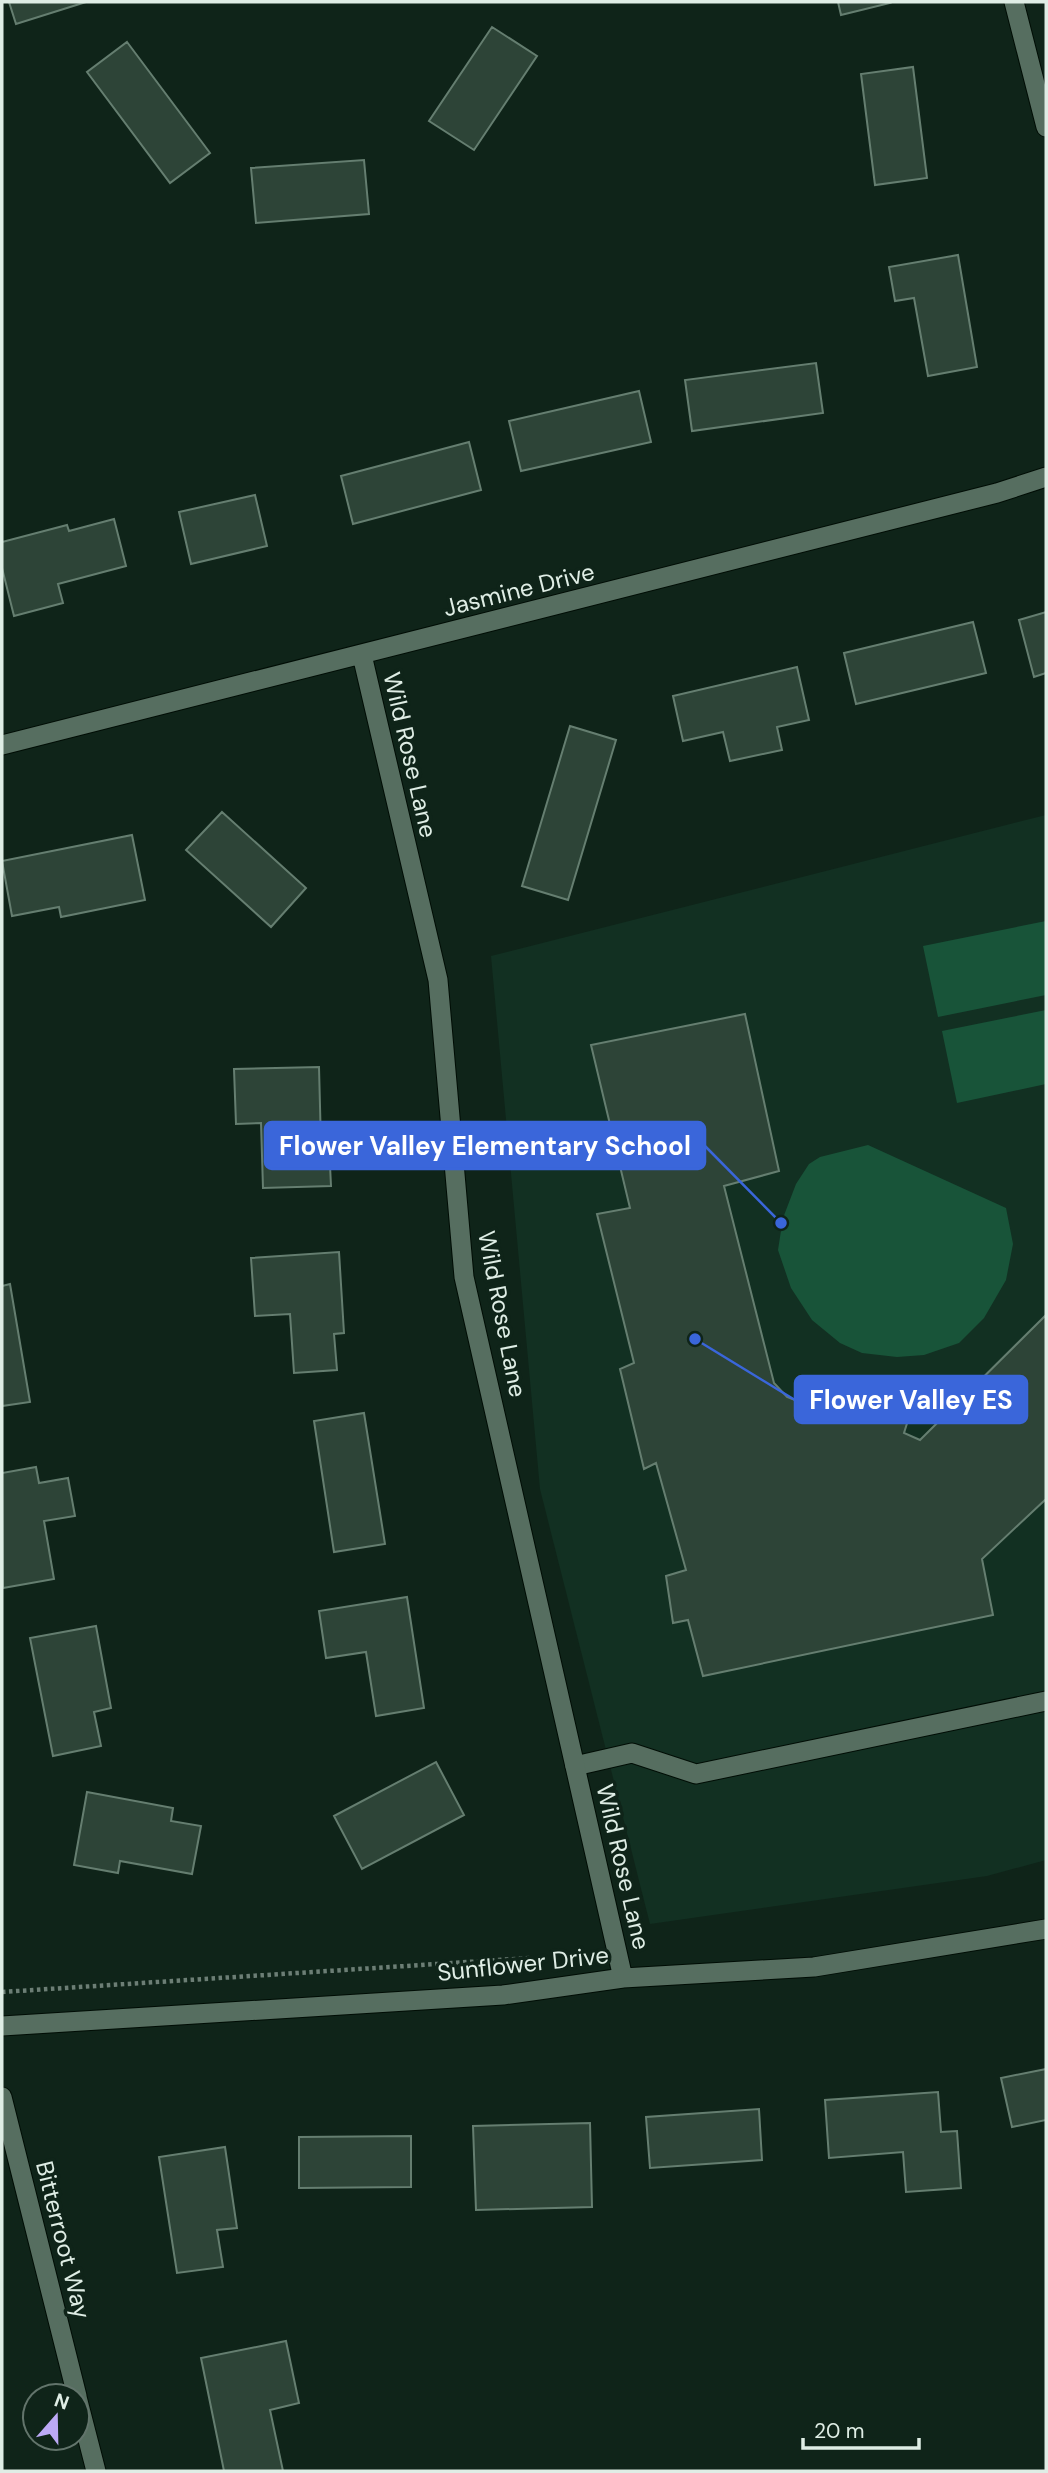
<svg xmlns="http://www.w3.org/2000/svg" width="1048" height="2473" font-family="'DM Sans',sans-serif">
<rect width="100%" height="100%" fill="#0f2419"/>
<path fill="#123022" d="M1046,815v1045l-59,16 -337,48 -110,-435 -49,-533z"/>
<path fill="#185439" d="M1046,921v74l-108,22 -15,-71z
M1046,1010v74l-89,19 -15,-72z
M868,1145l138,63 7,36 -7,36 -22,38 -25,25 -35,12 -27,2 -35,-4 -22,-10 -28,-23 -21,-32 -13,-38 5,-32 13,-34 13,-20 11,-7z"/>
<path fill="#2d4437" stroke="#657e70" stroke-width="2" d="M9,2h77l-70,22z
M838,2h51l1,1 -49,12z
M492,27l45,29 -63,94 -45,-29z
M127,42l83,111 -40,30 -83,-111z
M913,67l14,111 -52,7 -14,-111z
M364,160l5,54 -113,9 -5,-55z
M958,255l19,112 -49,9 -14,-78 -19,3 -6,-34z
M816,363l7,50 -131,18 -7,-51z
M639,391l12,51 -130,29 -12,-50z
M469,442l12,48 -128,34 -12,-48z
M255,495l12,51 -76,18 -12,-52z
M114,519l12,47 -68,18 5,19 -49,13 -12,-48v-26l65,-17 2,6z
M1046,612v61l-12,4 -15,-57z
M973,622l13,51 -130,31 -12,-51z
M797,667l12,53 -32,7 5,23 -52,11 -7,-29 -40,9 -10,-45z
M570,726l46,14 -48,160 -46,-14z
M222,812l84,76 -35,39 -85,-77z
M132,835l13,65 -84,17 -2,-10 -47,9 -10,-55z
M745,1014l34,157 -55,15 50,197 13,14 31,12 3,-18 53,-11 42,15 -12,38 16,7 126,-125v184l-64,60 11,56 -290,61 -15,-56 -15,3 -7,-47 20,-6 -30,-107 -12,6 -24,-100 14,-6 -37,-149 33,-6 -39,-163z
M319,1067l2,78h8l2,41 -68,2 -2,-65 -25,1 -2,-55z
M339,1252l5,81 -10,1 3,36 -43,3 -4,-59 -35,2 -4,-58z
M10,1284l20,118 -28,4v-120z
M364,1413l21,131 -51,8 -20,-131z
M36,1467l3,16 29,-5 7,38 -31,5 10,58 -51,9 -1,-115z
M407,1597l17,111 -48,8 -10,-64 -40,6 -7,-47z
M96,1626l15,82 -17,4 7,34 -48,10 -23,-118z
M436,1762l28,53 -102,54 -28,-53z
M87,1792l86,16 -2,13 30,5 -9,48 -72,-13 -2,12 -44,-8z
M1046,2069v51l-34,7 -11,-49z
M938,2092l3,40 16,-1 4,57 -55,4 -3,-40 -74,6 -4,-58z
M759,2109l3,51 -112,8 -4,-51z
M590,2123l2,84 -116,3 -3,-84z
M411,2136v51l-112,1v-51z
M225,2147l12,81 -20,2 6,37 -46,6 -18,-116z
M286,2341l13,62 -29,7 13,61h-59l-23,-113z"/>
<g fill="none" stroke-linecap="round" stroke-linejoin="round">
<g stroke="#000d05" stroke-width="21">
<path id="service" d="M575,1766l57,-13 64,21 350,-73"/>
</g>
<g stroke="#000d05" stroke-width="21">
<path id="minor" d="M1014,2l32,125
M362,655l76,325 26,297 159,701
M2,745l995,-252 49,-16
M2,2026l501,-31 120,-17 191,-11 232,-38
M2,2097l75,299
M77,2397l19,74"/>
</g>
<path stroke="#6c7e75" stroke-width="4.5" stroke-dasharray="3.5 3.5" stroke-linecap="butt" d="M2,1992l528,-34"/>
<use href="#service" stroke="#566e60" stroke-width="19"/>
<use href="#minor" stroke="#566e60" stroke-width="19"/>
</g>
<g text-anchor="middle" stroke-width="7" stroke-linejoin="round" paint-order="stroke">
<g font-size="24" fill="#dfede5" stroke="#0f2419">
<text transform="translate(519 590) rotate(-14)" y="8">Jasmine Drive</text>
<text transform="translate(410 755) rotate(77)" y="8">Wild Rose Lane</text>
<text transform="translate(502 1314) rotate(79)" y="8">Wild Rose Lane</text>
<text transform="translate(623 1867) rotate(77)" y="8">Wild Rose Lane</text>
<text transform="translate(523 1964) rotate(-6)" y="8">Sunflower Drive</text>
<text transform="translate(63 2240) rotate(76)" y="8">Bitterroot Way</text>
</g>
</g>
<path fill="none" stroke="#3a66da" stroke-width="2.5" d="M781 1223L705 1146M695 1339L795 1400"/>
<g fill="#3a66da" stroke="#0f2419" stroke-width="2.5">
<circle cx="781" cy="1223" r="7"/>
<circle cx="695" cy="1339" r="7"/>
</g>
<g fill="#3a66da" stroke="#3a66da" stroke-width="2.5">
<rect x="265" y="1122" width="440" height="47" rx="7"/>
<rect x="795" y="1376" width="232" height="47" rx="7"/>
</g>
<g font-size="26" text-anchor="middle" font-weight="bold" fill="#fff">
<text x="485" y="1155">Flower Valley Elementary School</text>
<text x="911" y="1409">Flower Valley ES</text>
</g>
<rect width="1048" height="2473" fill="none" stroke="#dfede5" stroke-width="7"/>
<g transform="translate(56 2417) rotate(20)"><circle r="33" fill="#0f2419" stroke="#62746b" stroke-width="2"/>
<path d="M0-5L12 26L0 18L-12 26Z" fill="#bca9f5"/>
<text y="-10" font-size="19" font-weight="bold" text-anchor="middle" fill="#dfede5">N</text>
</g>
<path d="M803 2438v10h116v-10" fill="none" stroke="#dfede5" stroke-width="3.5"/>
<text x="814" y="2438" font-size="21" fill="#dfede5" stroke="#0f2419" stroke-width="5" paint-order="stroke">20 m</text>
</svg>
